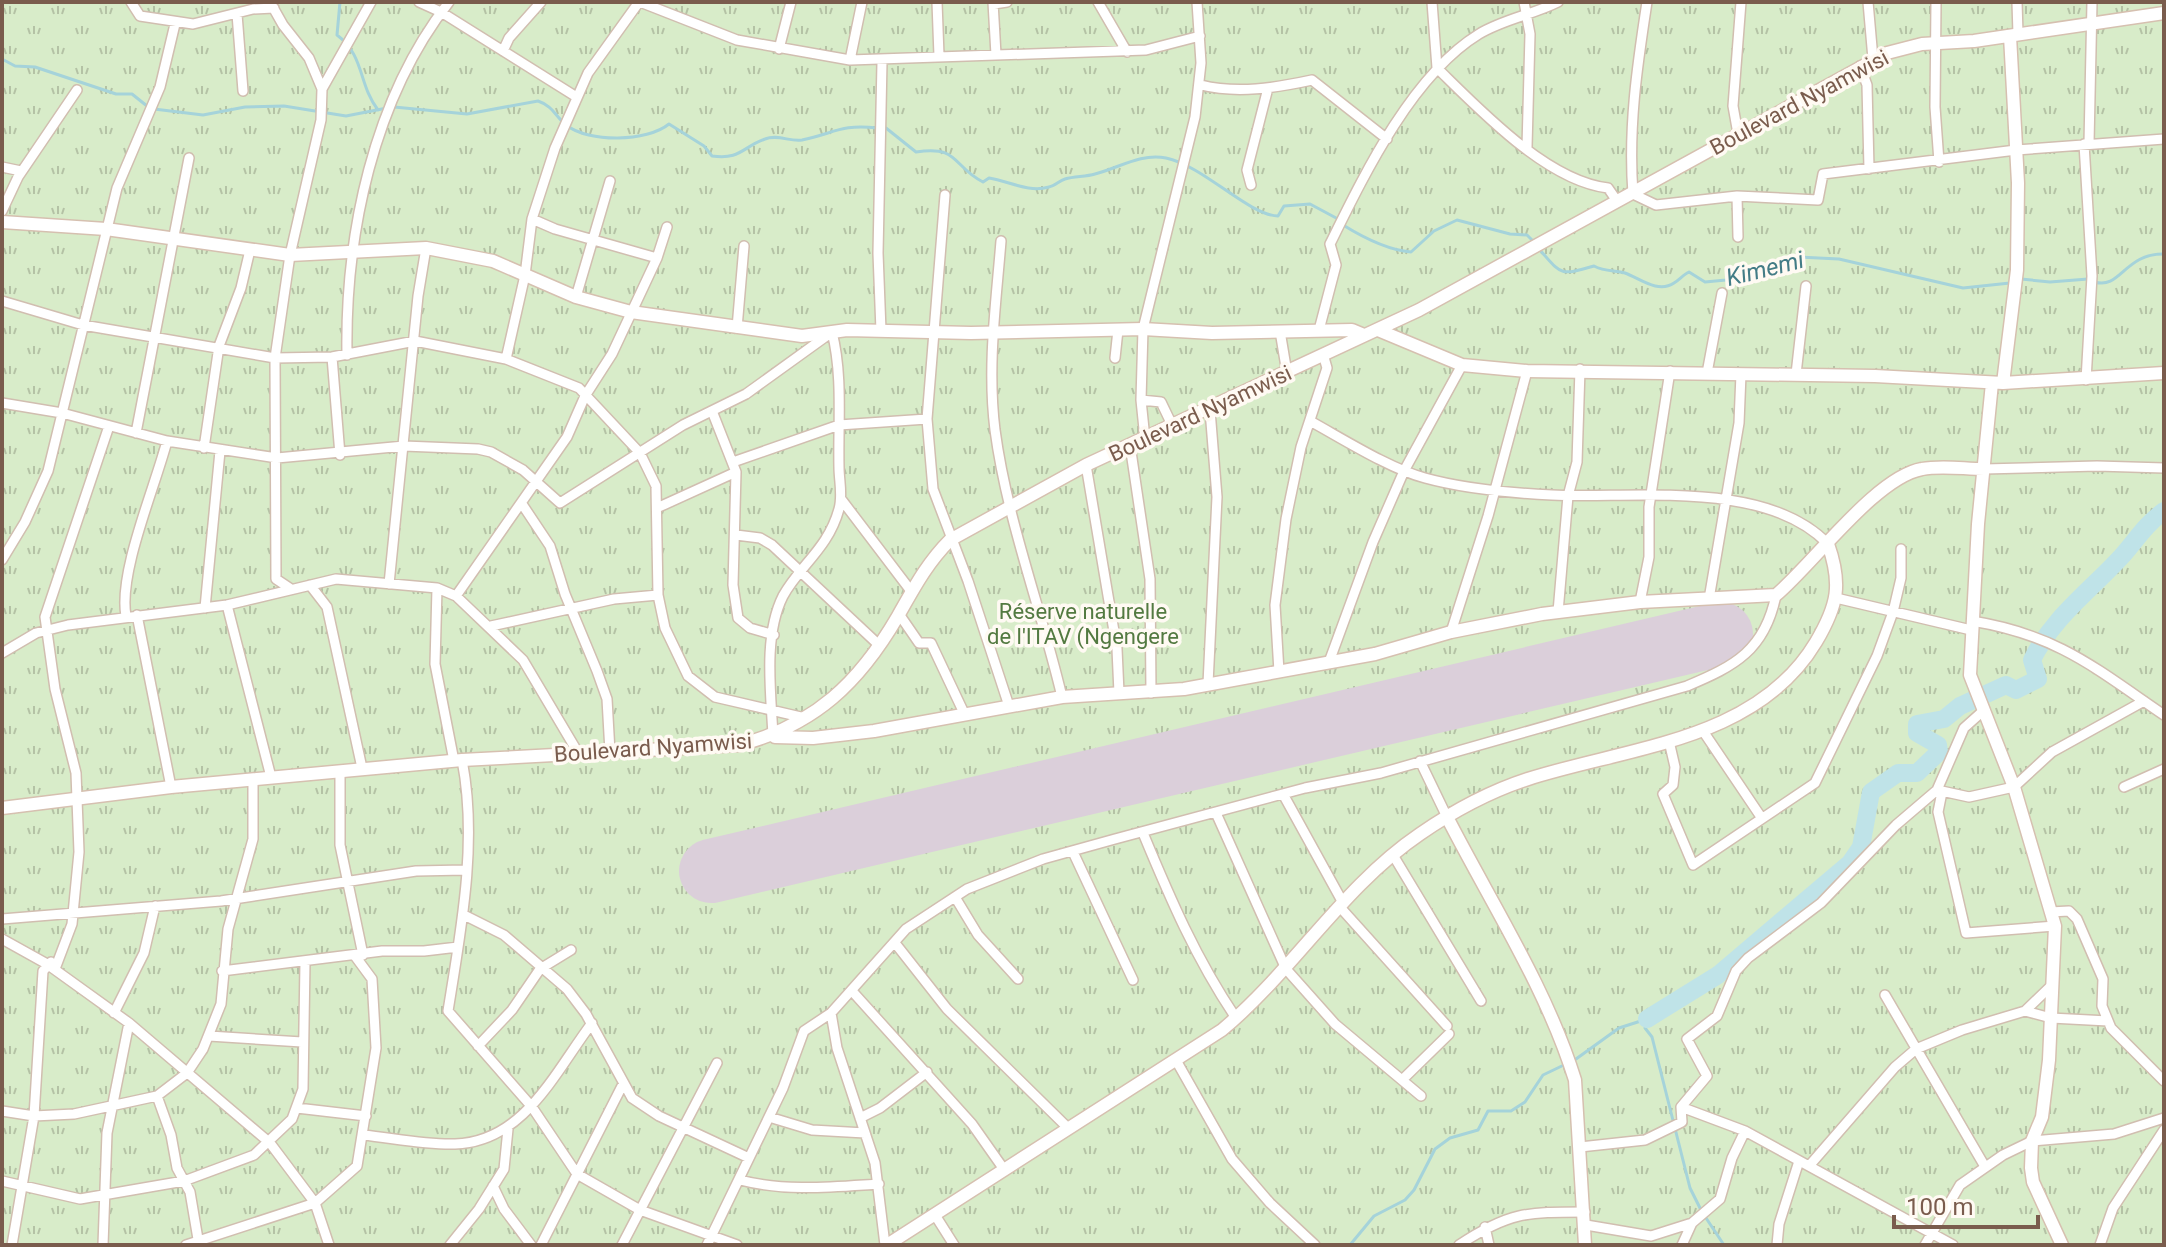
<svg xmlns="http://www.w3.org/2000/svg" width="2166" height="1247" font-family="Roboto,sans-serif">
<defs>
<pattern id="grass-tufts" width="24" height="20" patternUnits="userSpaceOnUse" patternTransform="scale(2)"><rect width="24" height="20" fill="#d8ecc9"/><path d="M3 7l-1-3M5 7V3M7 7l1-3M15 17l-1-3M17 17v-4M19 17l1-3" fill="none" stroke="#b4c2a5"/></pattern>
</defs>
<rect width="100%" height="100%" fill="#fdf6ec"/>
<path fill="url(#grass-tufts)" d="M2,2h2162v1243h-2162z"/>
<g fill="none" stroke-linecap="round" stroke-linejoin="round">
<path stroke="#a5d3da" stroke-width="3" d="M340,2l-3,33c28,21 21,49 41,75
M2,59l13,7 20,1 81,27h16l15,12
M394,107l73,7 71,-13c15,5 17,15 28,24 23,18 81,17 103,-1l35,22 8,10c29,4 30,-9 53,-17 13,-5 25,3 37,1 33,-7 39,-16 75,-12
M154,109l49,6 42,-8 39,-1 62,10 41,-8
M886,128l30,24c43,-7 36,14 67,30l6,-4c20,3 39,15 60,9 6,-1 10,-6 16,-8 10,-3 20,-2 30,-5 24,-6 45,-21 71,-16 38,8 82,57 112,58l6,-10 26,-2 28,15
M1343,225c21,13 44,25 68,27l23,-21 23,-11 53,14 17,1 8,8
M1539,249c23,26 20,27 55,17 11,6 21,4 31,7 14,5 33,21 49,10 5,-3 9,-8 15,-11l16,10 21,-2 30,-12 19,2 23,-13 41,2 124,29 47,-5
M2021,279l29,3 38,-3
M2095,282c25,8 30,-29 69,-28
M1576,1059l43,-31 28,-9 -2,9 7,9 38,151 11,22
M1706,1218l18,27
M1350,1245l24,-29 31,-16 9,-10 21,-41 15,-11 28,-8 10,-19h23l14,-9 18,-27 23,-11"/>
<path stroke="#bfe3e8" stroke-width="18" d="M1647,1019l71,-44 132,-112 11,-16 10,-55 27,-19h19l22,-21 -1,-7 -21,-12v-9l27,-5 16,-13 46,-21 10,5 22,-11 -6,-19c20,-42 59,-70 90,-104 16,-18 21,-29 42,-45"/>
<path stroke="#dbcfda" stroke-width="64" d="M711,871l1010,-237"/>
<g stroke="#d1beb0" stroke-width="12">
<path id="street" d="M131,2l9,14 53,8 60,-15 21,-1
M270,2l13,23 26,33 13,31 -1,31 -31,135 -15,103 1,221 15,10
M419,2l22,10 134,84
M640,2l97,38 113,20 296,-10 54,-14
M937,2l2,54
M993,2l3,53
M1098,2l29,50
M1432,2l5,66c43,42 110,113 171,120l9,13
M1524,2l6,32 -3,113
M1647,2c-10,65 -19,126 -14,192l23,11 81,-9 81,4 5,-26 193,-24 148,-11
M1868,2l5,57
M1936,2l-1,105 4,55
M2017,2l1,32
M994,4l13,-2
M237,14l6,77
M779,49l12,-47
M503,51l6,-13 32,-36
M850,60l12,-58
M1860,66l7,19 2,84
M1201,85c36,9 74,3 111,-5l75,59
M322,89l49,-87
M1738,134l-5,-28 8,-104
M2089,143l3,-141
M2084,144l8,132 -6,104
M2,167l19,4
M1251,185l-4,-15 21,-82
M945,195l-18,224 6,70 35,92 41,125
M1737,196l1,41
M2,211l16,-34 59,-87
M532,219l23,10 102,29
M1001,241c-5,63 -14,125 -6,189 12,90 46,178 67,267
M576,297l34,-116
M2,301l81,24 192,33 57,-1 83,-16 91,18 73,29 61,65 16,33 2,109 7,33 23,48 27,21 90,21
M737,328l7,-82
M1319,330l17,-65 -6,-21c34,-69 82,-169 149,-210 25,-15 53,-19 79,-32
M881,331l-3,-78 4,-191
M1280,331l7,42
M347,355c-2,-120 26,-256 102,-353
M332,357l8,98
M1115,358l3,-28
M506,359l19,-84 7,-56 23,-71 33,-75 51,-71
M1707,373l15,-80
M1796,374l10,-88
M1141,400l20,2 12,25
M2,403l60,10 105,28 110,17 127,-12 74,3 13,3 32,18 37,33 123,-78 63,-31 86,-62c11,44 6,90 7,135 0,14 4,28 0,42 -11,40 -39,56 -56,87 -20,40 -12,97 -10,140
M712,411l24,61 -3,113 5,33 12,10 24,7
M1310,421c33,18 80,48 115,57 40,11 85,15 127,17 81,4 214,-16 276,49
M136,433l53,-275
M1145,439l-4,-39 2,-71 52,-212 6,-54 -4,-61
M1130,445l20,134 1,114
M204,448l15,-102 22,-58 9,-38
M733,462l106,-37 88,-6
M1086,465l31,184 2,44
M1984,469l113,-3 67,2
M841,499l70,92
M522,504l28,42 15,48 32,77 10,28 3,53
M659,507l77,-35
M736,535l24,3 12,7 108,101
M2,560l23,-38 23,-51 69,-283 43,-101 15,-63
M389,584l29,-288 8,-48
M310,585l17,22 35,161
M437,588l-2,76 19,97
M456,596l111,-159 18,-41 27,-42 45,-96 10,-31
M1836,598l135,32
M1709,599l30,-176 2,-49
M1640,602l9,-45v-50l21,-136
M227,605l44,172
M205,608l15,-157
M1558,612l10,-116 9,-34 3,-93
M899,614l20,29h12l33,70
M137,615l34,172
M126,616c-8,-43 29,-129 41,-175
M1972,621c86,14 123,47 192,94
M491,626l123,-27 44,-4
M1451,632l37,-116 39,-145
M2,653l34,-20 32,-8 159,-20 109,-26 101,9 19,8 67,64 57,96
M1329,662l44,-120 31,-71 58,-106
M1279,672l-4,-67 11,-86 15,-72 26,-79 -4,-14
M1208,684l9,-187 -7,-87
M1703,731l58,86
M1669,741l6,26 -2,18 -10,9 30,71 122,-82 62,-127 16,-44 8,-34v-29
M462,760c16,81 -1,170 -14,251l84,96 45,67 63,36 97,35
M1420,761l27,56
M340,771v74l23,110
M2124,787l40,-18
M1937,790l32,7 45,-10 38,-35 92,-51
M1942,792l-4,20 28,121 89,-7
M1283,794l59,107
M1216,813l70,156 49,55 86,72
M1143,833c27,65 53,126 93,185
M1073,852l60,128
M1393,855l88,146
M955,897l23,38 40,44
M1339,906l108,120
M2050,912l19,-1 8,8 26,60 -1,27 9,22 53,53
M464,915l40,20 63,54 19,25 46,84 27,18 90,42
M2,919l219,-18 195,-30 49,-1
M2,939l45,25 82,59 141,120 45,60 14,42
M895,943l52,66 120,118
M55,969l17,-45 7,-72 -3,-79 -21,-84 -10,-72 64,-191
M222,971l160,-20h42l34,-4
M852,991l120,133 31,44
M1885,995l99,170
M2025,1011l26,7 57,3
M114,1013l30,-60 11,-47
M831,1013l6,35 38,115 10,82
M209,1036l93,6
M478,1046l34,-36 28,-41 31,-19
M1177,1062l55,97 38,44 45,42
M1402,1080l47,-46
M157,1096l14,39 6,33 13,24 9,53
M1681,1107l64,24
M297,1108l69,8
M2,1111l32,5 40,-2 83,-18 30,-23 16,-24 18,-45 7,-75 25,-90v-59
M769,1117l43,13 53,3
M860,1118l20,-10 47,-36
M363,1135c30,3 61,10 92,9 69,-2 100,-72 137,-121
M1580,1147l65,-7 37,-18 -1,-15 26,-31 -20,-37 30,-23 19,-45 12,-13 73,-55 75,-78 41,-35 27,-62 19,-17
M1809,1166l86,-99 21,-18 46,-19 63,-19 27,-26
M740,1180c46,12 92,7 139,4
M2,1181l78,18 104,-18 70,-26 38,-36 11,-30 2,-127
M493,1186l11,23 27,36
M935,1215l19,30
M1586,1225l65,11 41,-13 28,-24 12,-41 13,-27 208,114
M1485,1227l4,18
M12,1245l22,-129 9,-145 8,-9
M103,1245l4,-112 22,-110
M186,1245l129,-42 42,-37 19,-118 -4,-69 -17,-23
M450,1245l29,-36 25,-40 4,-40
M541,1245l81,-159
M622,1245l95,-182
M707,1245l76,-157 21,-57 27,-18 75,-84 61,-40 76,-30 72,-20 190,-51 76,-15 306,-87c48,-20 78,-36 89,-91
M1459,1245c50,-33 67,-33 126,-33
M1682,1245l10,-22
M1777,1245l2,-21 20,-63
M1925,1245l35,-60 43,-30 29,-14 82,-7 50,-16
M2100,1245l13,-37 51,-78"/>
</g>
<g stroke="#d6c0b0" stroke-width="15">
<path id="secondary" d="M2,222l104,7 184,26 136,-7 67,13 83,36 55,15 171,24 45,-6 124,3 172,-4 69,4 140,-3 12,5
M1378,330l84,35 65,6 348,5 128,7 161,-10
M1992,383l-14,141 -8,151 44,112 41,139 -6,134 -7,57 -10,24 -1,27 2,14 29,63
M2003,383l14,-113 1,-87 -8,-147
M775,737l38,1 61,-7 188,-34 122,-8 191,-35 76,-22 91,-18 98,-12 136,-7c37,-31 100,-118 146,-126 20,-4 42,0 62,0
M2,808l169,-21 291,-27 277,-15c76,-20 120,-62 159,-129 16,-28 29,-53 52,-76l136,-75 333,-155 468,-257 35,-9 52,-3 190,-28
M1447,817c44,86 99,170 128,263l10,165
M887,1245l335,-215c72,-60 120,-143 198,-196 32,-22 71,-43 108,-55 100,-32 229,-38 288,-137 22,-37 26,-58 12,-98"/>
</g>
<use href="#street" stroke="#fff" stroke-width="9"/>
<use href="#secondary" stroke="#fff" stroke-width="12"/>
</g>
<g text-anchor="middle" stroke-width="7" stroke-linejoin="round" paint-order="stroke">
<g font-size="22" fill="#7a5c4d" stroke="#fffaf3">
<text transform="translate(1799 102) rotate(-28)" y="8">Boulevard Nyamwisi</text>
<text transform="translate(1200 413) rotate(-25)" y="8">Boulevard Nyamwisi</text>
<text transform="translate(653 747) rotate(-4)" y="8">Boulevard Nyamwisi</text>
</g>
<g font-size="22" fill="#537a41" stroke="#fffaf3">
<text x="1083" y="619">Réserve naturelle<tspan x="1083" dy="25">de l'ITAV (Ngengere</tspan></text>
</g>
<g font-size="24" font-style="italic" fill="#437c86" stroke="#fffaf3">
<text transform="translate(1765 269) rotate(-14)" y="8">Kimemi</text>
</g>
</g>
<rect width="2166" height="1247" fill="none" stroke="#7a5c4d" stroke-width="8"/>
<path d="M1894 1215v12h144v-12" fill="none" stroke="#7a5c4d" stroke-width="4"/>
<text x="1906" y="1215" font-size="24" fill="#7a5c4d" stroke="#fffaf3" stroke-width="6" paint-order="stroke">100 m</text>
</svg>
